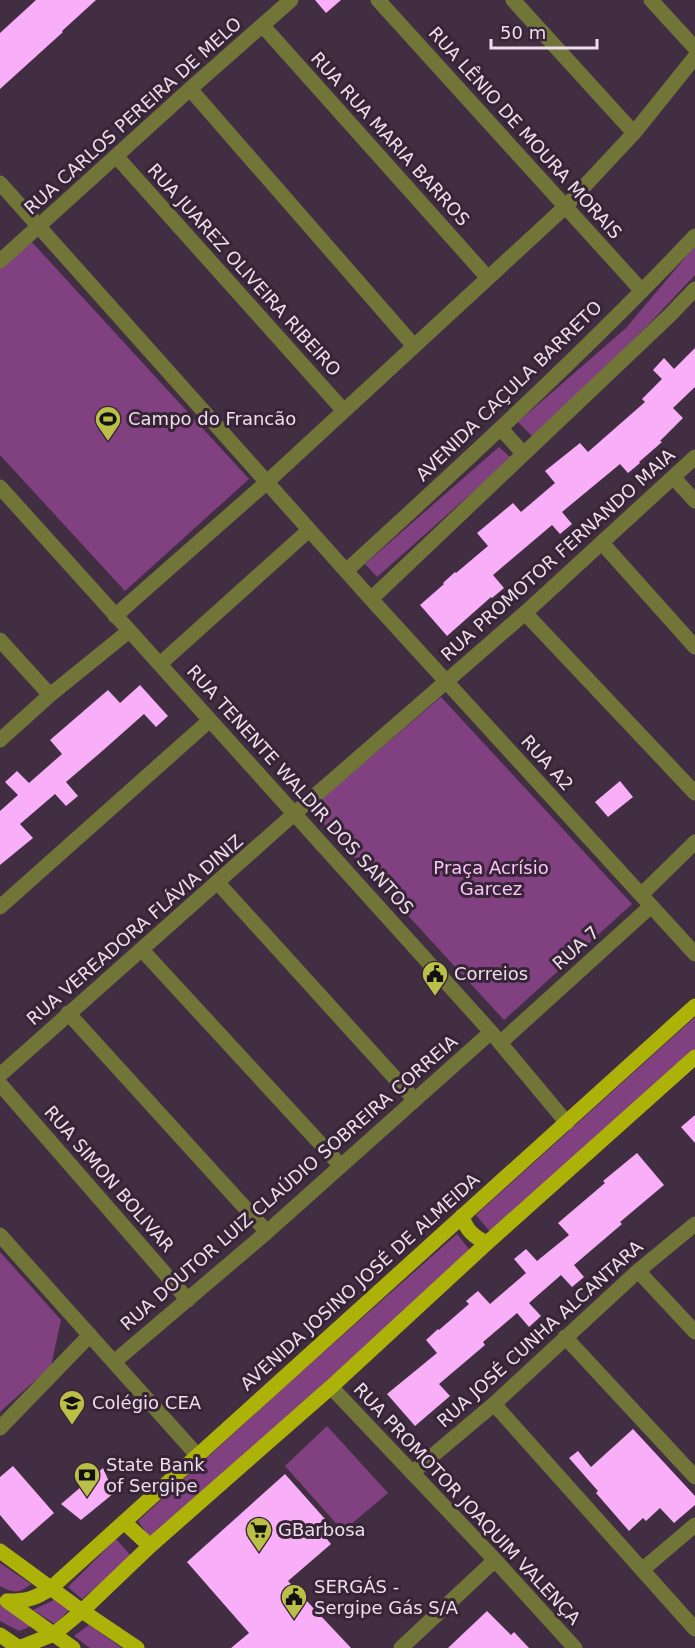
<svg xmlns="http://www.w3.org/2000/svg" width="695" height="1648" font-family="'DejaVu Sans',sans-serif">
<rect width="100%" height="100%" fill="#422e42"/>
<path fill="#814181" d="M30,240l219,239 -124,112 -125,-136v-188z
M695,246v29l-49,52 -113,110 -15,-15 108,-94z
M499,447l12,11 -134,119 -12,-13z
M441,697l191,207 -128,116 -194,-211z
M695,1017v32l-203,185 -16,-19z
M457,1234l15,19 -173,154 -149,131 -12,-17 153,-140z
M0,1252l61,68 -10,46 -51,46z
M327,1426l61,67 -45,38 -58,-65z
M116,1539l16,18 -50,42 -14,-12z
M0,1563l31,21c-12,10 -18,9 -31,2z
M56,1599l14,10 -15,15 -22,-14z
M0,1603l32,23 -13,5 -19,-10z
M89,1625l33,23h-32l-16,-12z"/>
<path fill="#f9aef8" d="M36,0h60l-34,31 1,1 -63,57v-56z
M315,0h26l-15,13z
M695,348v39l-22,21 10,10 -23,23 2,1 -23,20 1,1 -12,10 -8,-9 -58,48 10,12 -12,10 -8,-9 -59,50 11,13 -12,10 -1,-1 -44,39 -27,-31 24,-21 -1,-1 12,-11 1,1 32,-27 -11,-13 36,-30 8,9 34,-29 -10,-12 35,-28 8,9 57,-50 -3,-3 20,-20 -9,-9 11,-12 10,11z
M140,685l28,31 -12,11 -12,-13 -44,39 -34,29 12,14 -12,10 -11,-12 -35,30 13,14 -33,27v-54l18,-16 -13,-13 12,-11 12,12 33,-29 -12,-14 58,-50 12,13z
M620,781l13,16 -25,20 -13,-15z
M695,1115v28l-14,-16z
M637,1153l27,32 -44,37 2,2 -48,41 10,12 -12,10 -11,-12 -32,28 12,13 -12,11 -12,-14 -34,29 2,3 -46,39 11,12 -35,30 -28,-32 50,-41 -11,-13 12,-11 1,1 30,-26 -3,-3 12,-10 12,13 36,-31 -12,-14 12,-10 11,12 32,-26 -11,-12 47,-40 -2,-2z
M633,1429l62,67v9l-21,18 -14,-15 -14,13 -3,-3 -14,13 -33,-38 2,-2 -29,-33 9,-7 13,16z
M13,1466l41,47 -32,28 -22,-26v-38z
M103,1468l11,25 -33,27 -20,-16z
M285,1474l40,45 -9,7 15,18 -43,37 63,67h-120l18,-15 -62,-71z
M487,1611l24,24 3,-3 15,16h-81z"/>
<g fill="none" stroke-linecap="round" stroke-linejoin="round">
<path stroke="#717537" stroke-width="15" d="M378,0l264,291
M513,0l121,133
M651,0l44,48
M263,26l225,252
M190,89l224,257
M116,156l228,255
M0,183l371,416 324,355
M0,261l190,-172 101,-89
M501,429l23,25
M674,478l21,23
M0,487l491,545 76,91
M602,543l93,104
M346,571c119,-109 238,-218 349,-335
M371,599l299,-284 25,-26
M525,613l170,180
M115,616l152,-134 298,-275 69,-74 61,-76
M0,640l50,55
M160,664l149,-134
M0,740l50,-45 79,-64
M218,883l196,216
M641,895l54,-53
M0,907l210,-187
M142,950l199,216
M68,1013l199,219
M500,1043l151,-137
M0,1075l295,-262 230,-200 170,-156
M0,1084l188,216
M0,1235l197,220
M638,1271l57,61
M565,1337l130,140
M114,1362l153,-130 224,-200
M331,1387l164,173 80,88
M494,1404l201,225
M0,1428l90,-93
M412,1473l82,-69 144,-133 57,-47
M642,1570l53,-45
M401,1648l94,-88"/>
<path stroke="#acb208" stroke-width="15" d="M462,1216c4,14 12,21 25,27
M124,1522l26,24
M0,1551l82,60 55,37
M7,1601c19,0 28,-2 44,-13l644,-582
M7,1601l66,47
M0,1635l19,13
M19,1648l35,-14 28,-23 68,-65 181,-159 156,-144 208,-186"/>
</g>
<defs>
<g id="stadium-pin" transform="scale(1.35)"><path d="M0 17L-7.5 6A9.5 9.5 0 1 1 7.5 6Z" fill="#bac045" stroke="#372437"/><path d="M0-5a6.5 5 0 1 0 0 10a6.5 5 0 1 0 0-10ZM-3.5-1.8h7v3.6h-7Z" fill="#111"/></g>
<g id="civic-pin" transform="scale(1.35)"><path d="M0 17L-7.5 6A9.5 9.5 0 1 1 7.5 6Z" fill="#bac045" stroke="#372437"/><path d="M-.6-6.5H3V-4.5H.6V-3L4-1V1h2V6H-6V1h2V-1L-.6-3ZM-1.2 2.5V6h2.4V2.5Z" fill="#111"/></g>
<g id="school-pin" transform="scale(1.35)"><path d="M0 17L-7.5 6A9.5 9.5 0 1 1 7.5 6Z" fill="#bac045" stroke="#372437"/><path d="M0-5L7-2L0 1L-7-2ZM-4 1L0 2.5L4 1V4Q0 6-4 4Z" fill="#111"/></g>
<g id="bank-pin" transform="scale(1.35)"><path d="M0 17L-7.5 6A9.5 9.5 0 1 1 7.5 6Z" fill="#bac045" stroke="#372437"/><path d="M-6-4H6V4H-6ZM0-2.3a2.3 2.3 0 1 0 0 4.6a2.3 2.3 0 1 0 0-4.6Z" fill="#111"/></g>
<g id="supermarket-pin" transform="scale(1.35)"><path d="M0 17L-7.5 6A9.5 9.5 0 1 1 7.5 6Z" fill="#bac045" stroke="#372437"/><path d="M-6-5.5h2.5l.6 2H6L4.5 2H-2.5L-4.4-4H-6ZM-1.5 3.2a1.3 1.3 0 1 0 .1 0ZM3 3.2a1.3 1.3 0 1 0 .1 0Z" fill="#111"/></g>
</defs>
<g fill-rule="evenodd">
<use href="#stadium-pin" x="108" y="419"/>
<use href="#civic-pin" x="435" y="974"/>
<use href="#school-pin" x="72" y="1403"/>
<use href="#bank-pin" x="87" y="1475"/>
<use href="#supermarket-pin" x="259" y="1530"/>
<use href="#civic-pin" x="294" y="1597"/>
</g>
<g text-anchor="middle" stroke-width="6" stroke-linejoin="round" paint-order="stroke">
<g font-size="18" fill="#ecdfeb" stroke="#372437">
<text transform="translate(133 116) rotate(-42)" y="6">RUA CARLOS PEREIRA DE MELO</text>
<text transform="translate(525 133) rotate(48)" y="6">RUA LÊNIO DE MOURA MORAIS</text>
<text transform="translate(390 139) rotate(48)" y="6">RUA RUA MARIA BARROS</text>
<text transform="translate(244 270) rotate(48)" y="6">RUA JUAREZ OLIVEIRA RIBEIRO</text>
<text transform="translate(509 391) rotate(-44)" y="6">AVENIDA CAÇULA BARRETO</text>
<text transform="translate(558 555) rotate(-42)" y="6">RUA PROMOTOR FERNANDO MAIA</text>
<text transform="translate(547 763) rotate(48)" y="6">RUA A2</text>
<text transform="translate(300 790) rotate(48)" y="6">RUA TENENTE WALDIR DOS SANTOS</text>
<text transform="translate(135 930) rotate(-41)" y="6">RUA VEREADORA FLÁVIA DINIZ</text>
<text transform="translate(576 948) rotate(-42)" y="6">RUA 7</text>
<text transform="translate(109 1179) rotate(49)" y="6">RUA SIMON BOLIVAR</text>
<text transform="translate(289 1183) rotate(-41)" y="6">RUA DOUTOR LUIZ CLAÚDIO SOBREIRA CORREIA</text>
<text transform="translate(360 1282) rotate(-42)" y="6">AVENIDA JOSINO JOSÉ DE ALMEIDA</text>
<text transform="translate(540 1334) rotate(-42)" y="6">RUA JOSÉ CUNHA ALCANTARA</text>
<text transform="translate(467 1504) rotate(47)" y="6">RUA PROMOTOR JOAQUIM VALENÇA</text>
</g>
<g font-size="18" fill="#ecdfeb" stroke="#372437" text-anchor="start">
<text x="128" y="425">Campo do Francão</text>
<text x="454" y="980">Correios</text>
<text x="92" y="1409">Colégio CEA</text>
<text x="106" y="1471">State Bank<tspan x="106" dy="21">of Sergipe</tspan></text>
<text x="278" y="1536">GBarbosa</text>
<text x="314" y="1593">SERGÁS -<tspan x="314" dy="21">Sergipe Gás S/A</tspan></text>
</g>
<g font-size="18" fill="#fcc4fb" stroke="#372437">
<text x="491" y="874">Praça Acrísio<tspan x="491" dy="21">Garcez</tspan></text>
</g>
</g>
<path d="M491 39v9h106v-9" fill="none" stroke="#ecdfeb" stroke-width="3"/>
<text x="500" y="39" font-size="18" fill="#ecdfeb" stroke="#372437" stroke-width="4.5" paint-order="stroke">50 m</text>
</svg>
